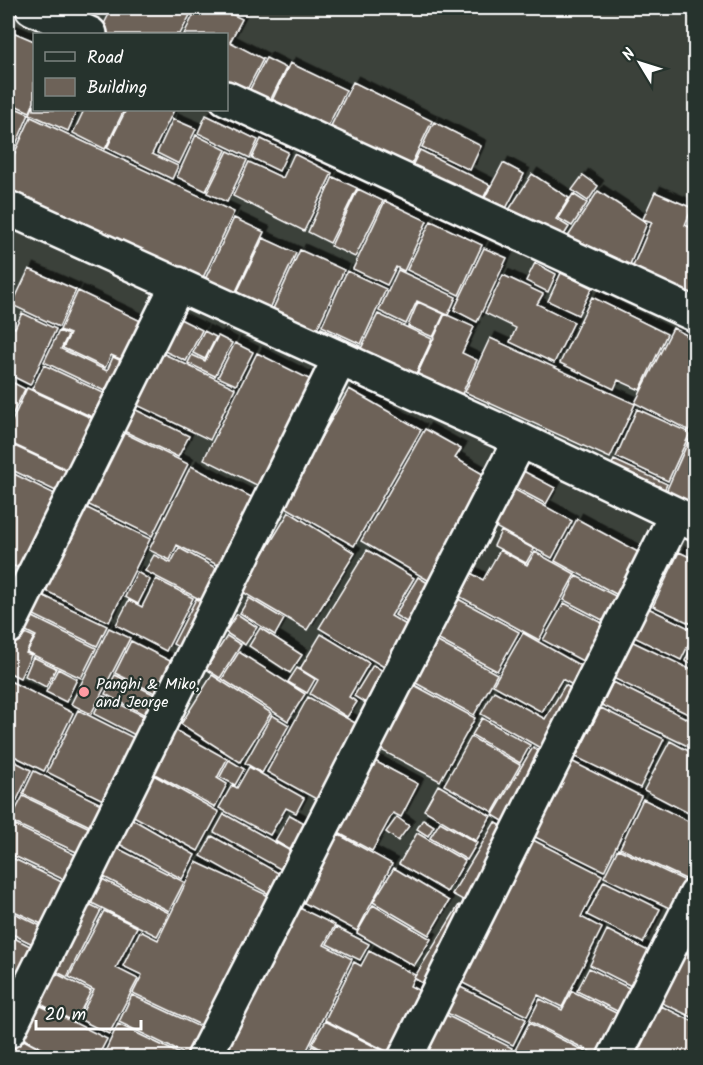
<svg xmlns="http://www.w3.org/2000/svg" width="703" height="1065" font-family="Kalam,sans-serif">
<defs>
<filter id="shadow"><feDropShadow dx="5.5" dy="-5.5" stdDeviation="0" flood-color="#0009"/></filter>
</defs>
<rect width="100%" height="100%" fill="#3b413a"/>
<filter id="ink" filterUnits="userSpaceOnUse"><feTurbulence type="fractalNoise" baseFrequency=".0167" numOctaves="2"/><feDisplacementMap in="SourceGraphic" scale="12" xChannelSelector="R" yChannelSelector="G"/><feConvolveMatrix kernelMatrix="1 2 1 2 8 2 1 2 1" color-interpolation-filters="sRGB"/></filter>
<g filter="url(#ink)">
<path fill="#6d6258" stroke="#fff" stroke-width="1.5" filter="url(#shadow)" d="M112,8h68l11,5 -11,21h-75l-5,-2z
M197,8h22l23,11 -12,23 33,17 -23,44 -14,-7v-62h-42z
M8,30l26,11v61l-4,10 -22,-10z
M266,58l20,10 -21,43 -21,-10z
M290,63l56,27 -23,46 -55,-27z
M353,82l79,39 -27,56 -80,-39z
M34,104v6h43l-9,21 -38,-17z
M8,105l21,9 -21,49z
M84,110h40l-19,39 -32,-16z
M126,110h48l-22,44 26,12 -6,13 -65,-31z
M206,115l52,25 -8,18 -52,-25z
M31,117l203,95 -36,76 -190,-89v-31z
M173,119l23,10 -17,35 -22,-11z
M434,122l47,24 -11,24 -48,-23z
M196,135l30,15 -20,41 -29,-14z
M261,139l27,13 -9,19 -27,-13z
M420,150l70,35 -13,25 -70,-34z
M228,151l19,9 -20,42 -20,-9z
M294,154l38,19 -28,58 -71,-35 16,-34 34,16z
M503,163l21,11 -24,46 -21,-11z
M532,174l37,24 -13,21 13,8 -12,19 -50,-33z
M583,175l15,11 -10,15 -16,-11z
M333,177l24,11 -27,55 -22,-11z
M358,189l25,12 -28,56 -24,-11z
M598,191l49,32 -23,56 -59,-38z
M655,192l37,16 -7,17 11,5v77l-68,-29 24,-56 -9,-3z
M573,194l14,9 -15,23 -14,-8z
M385,201l42,20 -23,50 -8,-4 -9,18 -34,-16z
M234,218l30,14 -33,70 -30,-14z
M431,221l51,24 -23,50 -52,-25z
M263,238l33,15 -31,66 -33,-16z
M484,248l23,10 -30,64 -23,-12z
M300,250l44,20 -32,70 -44,-20z
M535,263l21,11 -8,18 -22,-11z
M29,269l47,21 -17,37 -47,-22z
M398,270l58,27 -8,18 -31,-14 -11,23 -27,-13z
M347,271l39,18 -25,55 -39,-18z
M561,273l31,15 -14,27 -30,-14z
M503,275l40,19 -6,10 37,18 -20,41 -44,-21 6,-14 -31,-15z
M78,291l67,32 -18,39 -16,-7 -6,13 -42,-20 7,-14 -10,-4z
M592,297l75,37 -27,56 -22,-10 -4,9 -54,-26z
M418,302l26,12 -11,23 -25,-11z
M22,313l34,16 -26,56 -22,-11v-49l7,3z
M378,314l54,25 -21,45 -55,-25z
M445,314l29,13 -12,26 15,7 -15,34 17,8 -7,14 -61,-28z
M178,318l24,12 -16,31 -24,-11z
M321,328l39,18 -6,12 -39,-18z
M673,328l23,12v94l-61,-31z
M59,331l9,4 -7,14 46,22 6,-14 17,8 -15,31 -71,-34z
M204,331l12,6 -11,22 -12,-6z
M218,336l14,7 -17,33 -27,-13 4,-8 13,6z
M490,338l145,66 -25,54 -145,-66z
M235,343l18,9 -17,33 -18,-8z
M162,353l73,35 -25,52 -73,-35z
M257,353l66,33 -52,106 -67,-33z
M44,365l70,33 -11,24 -71,-33z
M8,380l17,9 -16,32 -1,-1z
M27,388l75,35 -25,51 -69,-32v-12z
M349,389l72,41 -67,116 -72,-41z
M134,409l55,27 -11,21 -54,-26z
M637,409l53,24 -22,48 -52,-24z
M425,429l36,20 -6,9 38,22 -60,103 -72,-42z
M120,431l68,33 -36,72 -67,-33z
M689,440l7,2v45l-12,26 -23,-10z
M8,443l62,29 -10,21 -52,-25z
M614,460l53,24 -9,19 -53,-24z
M191,466l72,37 -33,68 -53,-26 -7,15 -21,-10z
M514,466l41,22 -9,16 -41,-22z
M8,471l57,28 -37,74 -20,-10z
M508,486l64,35 -20,37 -64,-35z
M83,506l67,33 -41,83 -67,-33z
M289,512l66,41 -48,77 -66,-39z
M577,519l72,39 -22,42 -72,-39z
M501,531l33,18 -8,14 -32,-17z
M179,548l48,26 -16,31 -66,-34 9,-16 17,8z
M367,550l47,28 -23,38 22,13 -24,41 -70,-42z
M500,550l27,15 8,-13 40,22 -36,66 -82,-45 12,-23 14,8z
M679,552l17,8v66l-43,-20z
M137,572l13,8 -12,24 -13,-7z
M576,576l51,26 -13,24 -50,-26z
M418,577l18,11 -23,38 -18,-11z
M156,579l37,19 -27,53 -50,-26 13,-25 13,7z
M447,593l72,39 -22,39 -71,-38z
M42,595l65,31 -10,20 -65,-32z
M249,598l35,21 -9,16 -35,-22z
M196,599l15,8 -24,45 -14,-8z
M564,603l50,26 -20,38 -51,-27z
M648,608l47,23 -14,29 -47,-23z
M237,614l20,13 -12,18 -20,-13z
M31,616l65,32 -15,30 -54,-26 9,-16 -12,-6z
M109,628l21,10 -39,76 -20,-10z
M260,628l42,27 -12,18 -41,-27z
M16,629l18,8 -8,16 5,2 -11,23 -12,-6v-25z
M523,633l65,37 -10,18 -16,-9 -20,33 -49,-27z
M321,634l48,29 -20,34 8,5 -10,15 -37,-23 8,-14 -18,-11z
M425,635l72,39 -23,41 -71,-39z
M227,636l14,9 -21,33 -14,-9z
M696,638v28l-11,-5z
M131,641l45,23 -17,31 -44,-22z
M631,641l65,31v28l-8,14 -75,-36z
M239,652l66,42 -17,27 -66,-42z
M33,657l23,11 -10,19 -21,-11z
M373,665l18,11 -19,31 -18,-11z
M297,668l18,11 -8,14 -19,-11z
M58,669l19,10 -11,23 -20,-10z
M115,675l48,24 -10,20 -48,-25z
M212,675l59,38 -31,49 -59,-38z
M403,679l72,39 -35,63 -72,-38z
M8,680l65,33 -29,58 -36,-18z
M613,682l83,41v27l-94,-45z
M565,685l17,10 -33,58 -68,-39 13,-23 51,28z
M103,696l49,24 -9,19 -49,-25z
M308,697l51,28 -41,75 -51,-28z
M601,708l63,31 -24,49 -64,-31z
M78,710l62,31 -31,62 -62,-31z
M272,715l17,10 -27,48 -17,-10z
M482,718l48,27 -10,18 -48,-28z
M175,730l52,29 -10,19 10,6 -12,23 -64,-35z
M471,737l49,28 -27,47 -49,-27z
M670,741l26,14v62l-52,-27z
M533,747l19,11 -39,69 -20,-12z
M8,758l23,12 -23,49z
M371,759l47,25 -17,33 -8,-4 -21,38 -39,-21z
M229,760l15,9 -9,16 -15,-8z
M569,760l72,36 -37,75 -73,-36z
M249,767l55,31 -8,15 -10,-5 -16,27 -51,-27 13,-23 5,3z
M34,771l77,38 -11,22 -77,-37z
M150,773l69,39 -21,39 -70,-38z
M438,785l53,31 -15,25 -52,-31z
M23,796l75,36 -11,25 -77,-36z
M643,799l53,26v59l-76,-36z
M224,814l70,39 -10,18 -70,-39z
M290,815l18,10 -14,27 -19,-11z
M397,817l12,9 -11,15 -12,-9z
M132,819l63,36 -13,24 -63,-35z
M423,819l11,7 -6,10 -11,-7z
M440,822l37,21 -10,17 -37,-22z
M495,822l18,11 -43,71 -18,-10z
M10,823l76,37 -11,25 -67,-32z
M330,830l62,34 -35,67 -64,-34z
M417,833l48,28 -18,31 -48,-28z
M212,836l68,38 -11,20 -68,-38z
M531,839l71,36 -21,42 21,11 -40,79 -24,-12 -11,21 -68,-35z
M113,846l71,36 -15,29 -71,-37z
M618,849l78,37 -14,28 -78,-37z
M8,856l64,31 -20,42 -44,-21z
M196,862l75,35 -64,131 -74,-35 9,-18 -19,-9 17,-35 18,9z
M394,868l55,33 -20,34 -56,-33z
M98,877l71,36 -12,23 -71,-36z
M604,881l56,28 -17,34 -56,-28z
M83,901l18,9 -34,67 -18,-9z
M289,903l46,22 -11,20 28,14 -49,99h-92z
M373,905l58,34 -17,27 -57,-33z
M459,905l15,9 -44,74 -16,-10z
M8,910l43,21 -8,18 -35,-17z
M104,911l33,16 -21,41 22,11 -29,55 -30,-15 15,-29 -25,-13z
M336,927l33,17 -9,16 -33,-16z
M607,930l53,27 -17,35 -53,-27z
M696,930v89l-36,-17z
M8,935l34,17 -20,41 -14,-7z
M369,951l46,24 -5,11 21,11 -31,61 -75,-38 29,-58 7,4z
M589,968l52,26 -12,23 -52,-26z
M49,970l42,21 -16,31 -42,-22z
M456,985l70,34 -13,26 -70,-34z
M572,991l58,29 -27,38 -74,-37 11,-22 22,11z
M132,995l72,34 -13,28 -72,-35z
M35,1003l72,36 -10,19h-36l-43,-22z
M661,1006l35,17v18l-9,17h-52z
M442,1013l70,35 -5,10h-88z
M325,1021l72,37h-59l-26,-14z
M529,1023l69,35h-87z
M118,1024l68,33v1h-84z
M18,1037l39,21h-49z
M312,1046l23,12h-28z"/>
<g fill="none" stroke-linecap="round" stroke-linejoin="round">
<g stroke="#fff" stroke-width="38">
<path id="street" d="M32,8l58,26
M226,98l470,217
M8,208l512,232 176,84
M8,627l170,-343
M8,1031l332,-673
M204,1058l316,-618
M405,1058l271,-543
M614,1058l82,-163"/>
</g>
<use href="#street" stroke="#26332d" stroke-width="33"/>
</g>
</g>
<circle fill="#ff9aa2" stroke="#26332d" stroke-width="2" cx="84" cy="692" r="6"/>
<g text-anchor="middle" stroke-width="4.5" stroke-linejoin="round" paint-order="stroke">
<g font-size="16" fill="#fff" stroke="#26332d" text-anchor="start">
<text x="96" y="689">Panghi &amp; Miko,<tspan x="96" dy="18">and Jeorge</tspan></text>
</g>
</g>
<rect width="703" height="1065" fill="none" stroke="#26332d" stroke-width="30"/>
<rect x="15" y="15" width="673" height="1035" fill="none" stroke="#fff" stroke-width="2" filter="url(#ink)"/>
<rect x="33" y="33" width="195" height="78" fill="#26332d" stroke="#7d8581" stroke-width="1.5"/>
<rect x="45" y="52" width="30" height="9" fill="#26332d" stroke="#7d8581" stroke-width="1.5"/>
<text x="87" y="63" font-size="18" fill="#ffffff">Road</text>
<rect x="45" y="78" width="30" height="18" fill="#6d6258" stroke="#7d8581" stroke-width="1.5"/>
<text x="87" y="93" font-size="18" fill="#ffffff">Building</text>
<g transform="translate(640 63) rotate(308)" stroke="#26332d" stroke-width="4.5" paint-order="stroke">
<path d="M0-4.5L10 22L0 15L-10 22Z" fill="#ffffff"/>
<text y="-9" font-size="16" font-weight="bold" text-anchor="middle" fill="#ffffff">N</text>
</g>
<path d="M36 1020v9h105v-9" fill="none" stroke="#ffffff" stroke-width="3"/>
<text x="45" y="1020" font-size="18" fill="#ffffff" stroke="#26332d" stroke-width="4.5" paint-order="stroke">20 m</text>
</svg>
